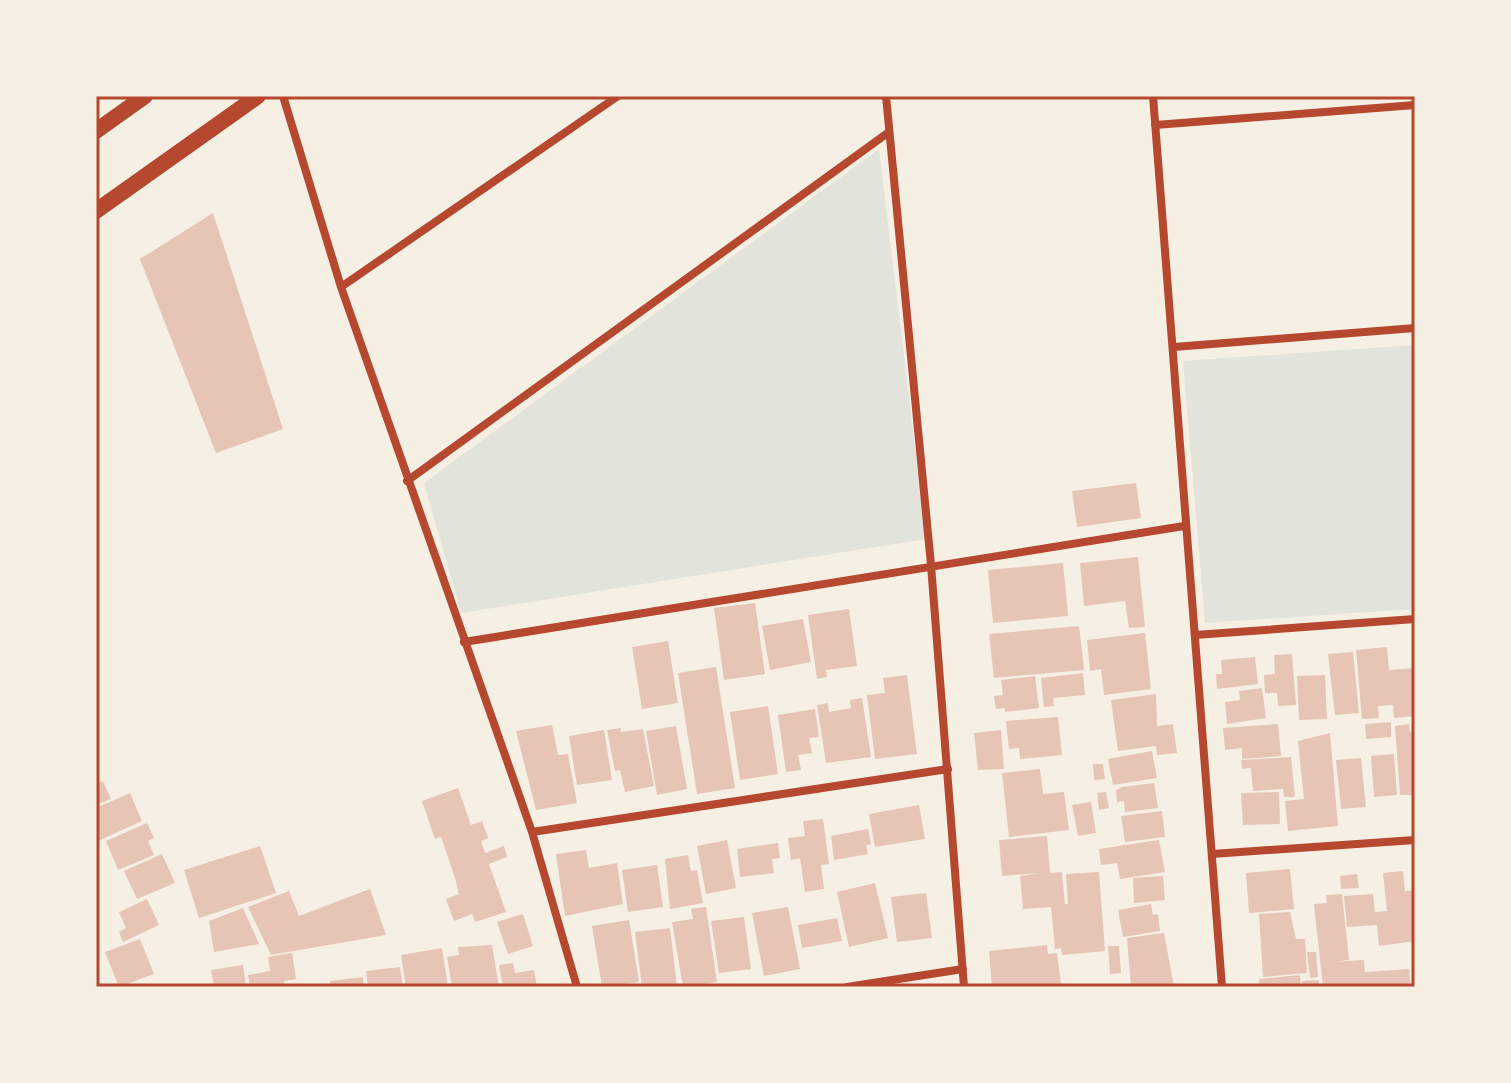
<svg xmlns="http://www.w3.org/2000/svg" width="1511" height="1083" font-family="'Zilla Slab',serif">
<rect width="100%" height="100%" fill="#f6efe4"/>
<path fill="#e2e4dc" d="M879,149l47,390 -465,74 -37,-130z
M1415,345v264l-210,14 -22,-262z"/>
<path fill="#e6c5b7" d="M213,213l70,216 -67,24 -76,-194z
M1136,483l5,35 -64,9 -5,-36z
M1138,557l7,70 -16,1 -4,-27 -41,5 -4,-43z
M1063,563l5,53 -75,7 -5,-53z
M755,603l10,71 -41,6 -10,-72z
M849,609l8,57 -31,4 1,7 -10,2 -9,-64z
M803,619l8,43 -41,8 -8,-44z
M1079,626l5,44 -90,8 -5,-44z
M1145,633l6,56 -47,6 -3,-26 -11,2 -3,-31z
M668,641l10,62 -36,6 -10,-62z
M1387,647l2,23 26,-2v48l-21,2 -1,-13 -15,1 1,12 -17,1 -6,-69z
M1353,652l6,61 -24,2 -7,-61z
M1292,654l4,51 -18,1 -1,-13h-12l-1,-18 11,-1 -1,-19z
M1255,657l3,27 -41,5 -1,-15h6l-1,-14z
M716,667l19,121 -38,6 -19,-121z
M1083,673l2,22 -32,3 1,8 -10,1 -3,-29z
M907,675l10,79 -42,5 -8,-64 18,-2 -2,-15z
M1325,675l2,44 -28,1 -2,-44z
M1035,676l4,32 -34,4v-4l-9,1 -2,-13 9,-1 -2,-15z
M1262,688l4,30 -39,6 -2,-22 15,-2 -1,-9z
M1156,694l1,32 16,-2 4,29 -20,2 -1,-9 -38,5 -7,-51z
M862,698l9,59 -45,6 -9,-58 11,-2 1,9 22,-4 -1,-8z
M768,706l10,68 -38,6 -10,-68z
M815,709l4,28 -10,1 3,15 -14,2 3,15 -15,2 -8,-57z
M1058,717l4,38 -42,4 -1,-11 -10,1 -3,-28z
M1391,722v15l-25,2 -1,-15z
M1278,724l3,32 -39,3v-11l-17,2 -2,-22z
M1409,724l1,8h5v63h-15l-5,-69z
M552,725l6,30 10,-1 9,49 -41,7 -20,-79z
M676,726l11,63 -30,6 -11,-64z
M621,728v4l22,-3 11,57 -29,6 -5,-22 -5,1 -8,-41z
M604,730l8,50 -35,5 -8,-49z
M1001,730l3,39 -26,1 -4,-37z
M1330,733l8,93 -50,5 -3,-30 19,-2 -6,-58z
M1152,751l5,27 -44,7 -5,-26z
M1394,754l3,41 -23,2 -3,-41z
M1291,757l4,40h-11l-1,-8 -30,2 -2,-23 -9,1 -1,-9z
M1361,758l5,49 -25,2 -5,-49z
M1093,764h10l2,15 -11,1z
M1040,769l3,25 21,-2 5,38 -60,7 -7,-64z
M103,781l8,18 -15,6v-21z
M1154,783l4,25 -33,4 -1,-11 -7,1 -1,-12 6,-3z
M458,788l13,37 11,-4 6,17 -7,3 4,12 19,-7 3,11 -18,7 17,48 -31,10 -3,-8 -18,7 -8,-22 13,-5 -4,-16 -14,-41 -6,2 -13,-38z
M1106,792l3,16 -10,2 -2,-17z
M1279,792l1,32 -37,1 -2,-32z
M130,793l12,28 -44,20 -2,-33z
M1091,802l5,31 -18,3 -6,-31z
M919,805l6,34 -50,8 -6,-33z
M1162,811l3,26 -40,5 -4,-26z
M823,819l6,45 -8,1 3,24 -19,3 -5,-34 -9,2 -3,-22 17,-2 -2,-15z
M147,823l7,15 -6,3 6,14 -36,15 -12,-29z
M868,829l3,15 -5,1 2,9 -34,6 -3,-24z
M1047,836l3,37 12,-1 3,32h3l-2,-30 33,-2 6,79 -43,4 -1,-7 -6,1 -4,-42 -28,2 -3,-33 19,-3 -37,3 -3,-36z
M727,840l9,48 -30,6 -9,-48z
M1159,840l6,32 -45,7 -3,-16 -16,2 -2,-16z
M778,843l2,15 -8,1 2,14 -34,4 -3,-28z
M260,846l16,47 -77,25 -15,-48z
M586,850l3,18 28,-5 6,41 -58,12 -9,-62z
M162,854l13,29 -38,16 -13,-28z
M688,855l3,16 6,-1 6,33 -33,6 -5,-50z
M657,865l6,42 -35,5 -6,-42z
M1290,869l4,40 -45,4 -3,-40z
M1403,871l2,20 10,-1v51l-36,5 -2,-21 -30,2 -3,-31 29,-2 2,18 12,-1 -4,-38z
M1357,874l2,14 -18,1 -1,-13z
M1163,876l2,24 -31,3 -1,-25z
M875,883l13,55 -39,9 -12,-55z
M370,889l16,46 -115,20 -23,-48 41,-16 10,25z
M926,893l6,45 -35,4 -6,-45z
M1342,894l7,66 -18,2 33,-2 1,12 44,-3 2,18h-88l-9,-83 13,-1 -1,-8z
M147,899l12,26 -36,17 -4,-10 7,-4 -7,-16z
M1151,904l2,11 5,-1 2,17 -37,6 -5,-27z
M706,907l11,75 -34,5 -11,-65 21,-3 -2,-10z
M788,907l12,62 -36,7 -12,-63z
M243,908l16,36 -45,8 -5,-31z
M1290,912l6,27h9l2,34 -44,4 -4,-63z
M523,914l10,32 -25,8 -11,-32z
M744,917l7,52 -32,4 -8,-52z
M837,918l5,23 -40,7 -4,-23z
M629,920l10,62 -37,5 -10,-61z
M670,928l7,58 -35,1 -7,-55z
M1164,933l10,54h-43l-4,-49z
M140,939l14,35 -35,13 -14,-35z
M492,945l7,42h-47l-5,-30 12,-2 -1,-8z
M1047,945l1,9 9,-1 4,31 -69,3 -3,-36z
M1108,946h11l2,27 -11,1z
M442,948l6,39h-42l-5,-32z
M1307,952h9l2,25 -8,1z
M292,953l4,26 -12,2 1,6h-35l-2,-12 22,-4 -2,-14z
M513,963l2,10 19,-3 3,17h-34l-4,-22z
M243,965l3,22h-32l-3,-17z
M400,967l3,20h-35l-2,-16z
M1300,975l1,12h-42v-8z
M363,977l1,10h-33l-1,-6z
M1319,980v7h-16l-1,-6z"/>
<g fill="none" stroke-linecap="round" stroke-linejoin="round">
<path stroke="#b5482f" stroke-width="8" d="M283,96l58,191 191,545 45,155
M886,96l45,469 33,422
M1153,96l69,891
M1155,125l260,-20
M341,287l277,-191
M1174,347l241,-19
M407,481l482,-349
M1195,635l220,-16
M464,642l720,-116
M532,832l416,-63
M1212,854l203,-14
M847,987l116,-18"/>
<path stroke="#b5482f" stroke-width="16" d="M96,131l49,-35
M96,211l162,-115"/>
</g>
<rect width="1511" height="1083" fill="none" stroke="#f6efe4" stroke-width="196"/>
<rect x="98" y="98" width="1315" height="887" fill="none" stroke="#b5482f" stroke-width="3"/>
</svg>
